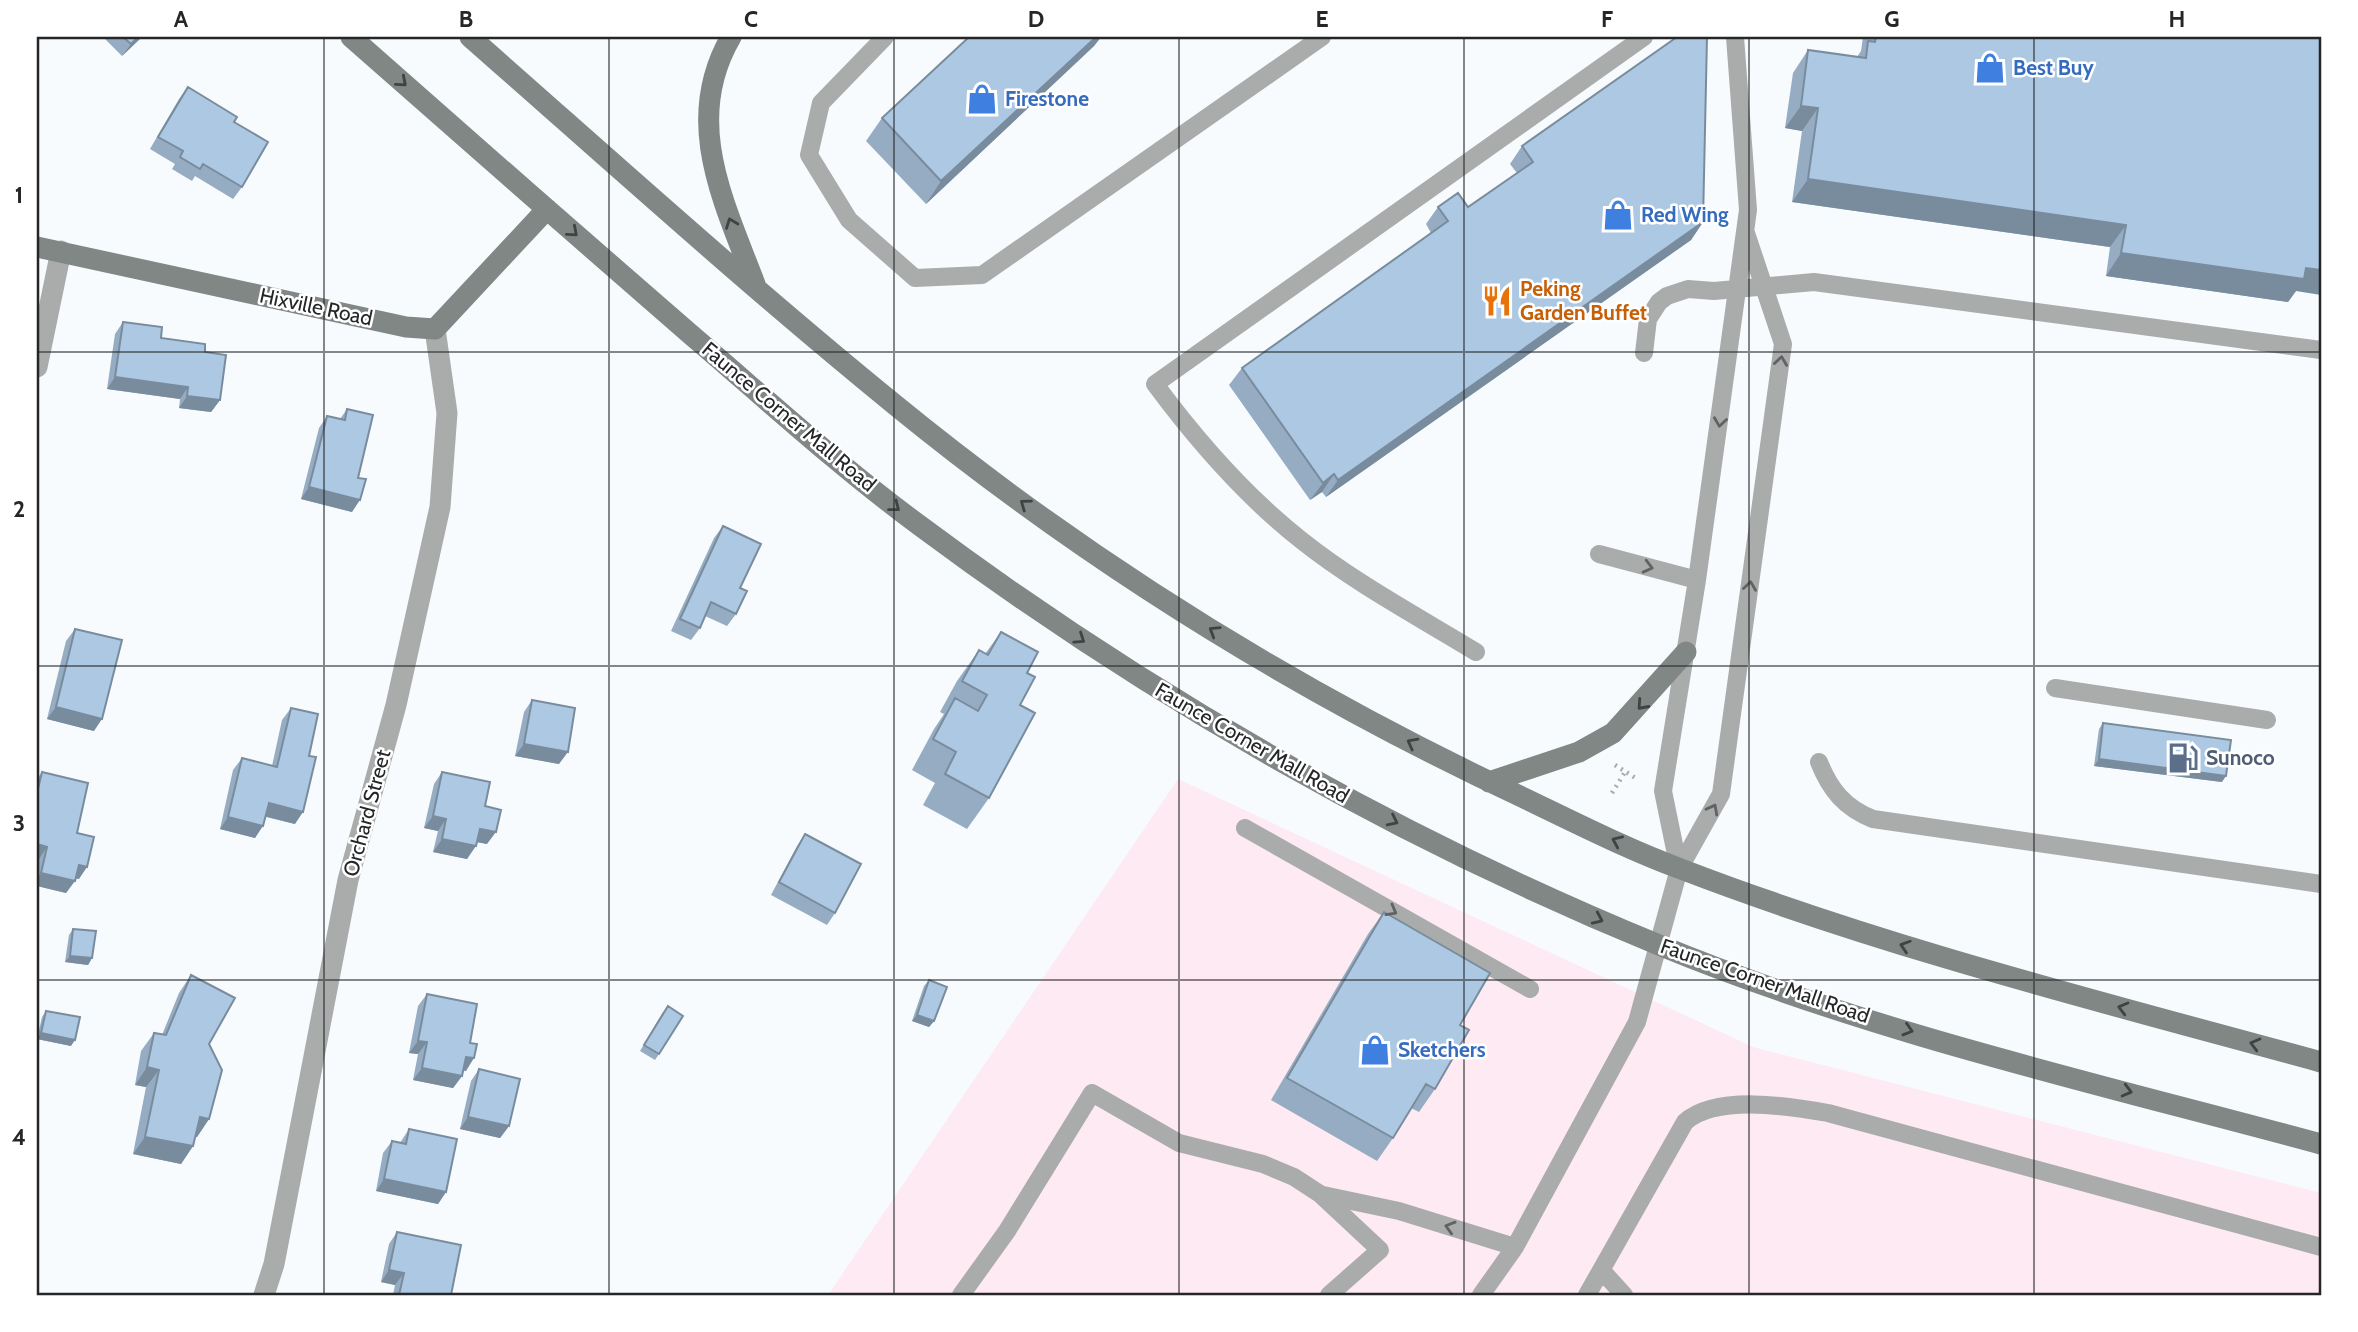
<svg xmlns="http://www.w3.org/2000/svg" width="2358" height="1332" font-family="Cabin,sans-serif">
<rect width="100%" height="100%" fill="#f7fbfe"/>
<path fill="#feeaf2" d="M1178,779l575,268 568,146v102h-1493z"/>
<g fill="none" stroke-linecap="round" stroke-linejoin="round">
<path stroke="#a9acaf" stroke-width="4.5" stroke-dasharray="2 5" stroke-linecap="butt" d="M1615,765l22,14
M1612,793l13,-21"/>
<path stroke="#a9acab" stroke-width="18" d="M885,37l-64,66 -12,52 40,65 66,58 67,-3 340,-238
M1644,353l4,-34 11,-17 8,-6 21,-7 26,2 100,-9 507,68
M1599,554l98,26
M1476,652c-59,-36 -121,-69 -175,-112 -57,-45 -103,-98 -146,-156l489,-347
M2055,688l212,32
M1819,762c11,28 26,46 54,57l448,65
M1245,828l285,161
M1679,869l-16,-78 34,-211 51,-370 -13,-173
M1323,1195l76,16 116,36
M1603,1272l21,23
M961,1295l46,-64 85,-138 87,50 84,21 31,13 26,17 60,56 -51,45
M1481,1295l34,-48 122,-225 42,-153 42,-75 62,-450 -37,-111
M1587,1295l98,-173c31,-28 105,-16 143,-9l493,134"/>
<path stroke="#a9acab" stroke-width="21" d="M37,367l24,-116
M264,1295l10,-31 74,-384 48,-175 44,-198 7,-94 -12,-84"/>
<path stroke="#818785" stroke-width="21" d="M351,37c112,99 225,198 338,296 76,65 150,133 230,192 228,170 477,312 740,420 213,88 441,139 662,199
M470,37c140,123 279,249 424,367 192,157 405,289 630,394 52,25 103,51 157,71 208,80 425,134 640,193
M731,37c-49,84 -7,165 24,247
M37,247l369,80 29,2 112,-120
M1489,782l90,-30 34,-19 73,-81"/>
</g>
<path fill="#95acc2" d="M103,37h39l-20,19z
M969,37h132l-7,9 -168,158 -60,-63 16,-23z
M1863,37h458l-25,254 -8,11 -182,-26 4,-29 -318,-45 10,-71 -17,-3 8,-55 15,-23 49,7 4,-6z
M188,87l46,35 8,65 -9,12 -38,-23 -3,5 -20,-12 3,-5 -25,-15 29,-50z
M1522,146l181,76 -12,18 -365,257 -4,-5 -12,8 -81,-115 13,-17 189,-135 -5,-9 12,-17h30l49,-34 -7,-9z
M123,322l38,16 44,14 15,48 -9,12 -32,-4 1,-9 -73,-10 8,-55z
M347,409l11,69 -6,34 -51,-13 18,-71 8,-12 13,3z
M723,526l17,62 -4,26 -9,12 -22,-10 -5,12 -9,12 -20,-9 43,-93z
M75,629l19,102 -47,-12 19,-78z
M1001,632l26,41 -7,32 -31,93 -22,31 -44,-24 12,-22 -23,-13 22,-41 10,-15 -4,-2 17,-31 22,-31 6,4z
M532,700l27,64 -44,-8 9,-44z
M291,708l4,116 -29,-7 -11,21 -35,-9 13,-59 9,-12 30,8 10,-46z
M2103,723l119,59 -128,-16 5,-37z
M42,772l35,61 2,46 -4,-1 -9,15 -29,-7v-19l2,-8 -2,-1v-79z
M442,772l43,34 2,38 -10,-2 -10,17 -34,-7 5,-21 -14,-3 10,-44z
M805,834l30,79 -8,12 -56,-30 26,-49z
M1384,912l76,113 -25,64 -16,23 -8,-4 -18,30 -16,23 -106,-61 97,-166z
M73,929l19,29 -4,7 -23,-3 4,-27z
M191,975l18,69v75l-12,18 -2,-1 -2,10 -12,18 -48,-10 13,-67 -11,-2 6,-34 13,-18 8,2 17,-42z
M929,980l5,41 -5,6 -17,-6 12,-35z
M427,994l43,49 -4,28 -3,-1 -1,6 -9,12 -40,-8 5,-26 -9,-1 9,-47z
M46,1011l25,35 -34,-7 5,-22z
M663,1012l-4,42 -4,6 -15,-9z
M479,1069l30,57 -9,12 -40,-9 11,-48z
M409,1129l37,63 -8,12 -62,-13 7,-38 9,-12 8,2z
M397,1232l54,63h-58l2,-10 -14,-3 8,-38z"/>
<path fill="#798c9e" d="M138,37h4l-20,19 9,-12z
M1096,37h5l-7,9 -168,158 15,-23z
M1801,106l17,2 -16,23 -17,-3z
M1808,179l318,46 -16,22 -318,-45z
M1703,222l-12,18 -365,257 12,-17z
M2121,253l200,17v25l-25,-4 -8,11 -182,-26z
M115,377l73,10 -8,12 -73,-10z
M187,396l33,4 -9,12 -32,-4z
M1334,474l-12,18 -12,8 13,-17z
M309,487l51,13 -8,12 -51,-13z
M56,707l46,12 -8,12 -47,-12z
M524,744l44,8 -9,12 -44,-8z
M2099,759l127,17 -4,6 -128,-16z
M269,803l34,9 -8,12 -35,-9z
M433,816l13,3 -8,12 -14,-3z
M228,817l35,9 -8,12 -35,-9z
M480,829l16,3 -9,12 -16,-3z
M442,839l34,7 -9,13 -34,-7z
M37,844l10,3 -8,12 -2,-1z
M79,865l8,2 -8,12 -9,-2z
M41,873l34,8 -9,12 -29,-7v-7z
M70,956l22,2 -4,7 -23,-3z
M917,1015l17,6 -5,6 -17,-6z
M41,1033l34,7 -4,6 -34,-7z
M418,1041l9,1 -9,12 -9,-1z
M466,1057l8,1 -8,13 -9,-2z
M147,1067l12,3 -13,17 -11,-2z
M422,1068l40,8 -9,12 -40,-8z
M200,1117l9,2 -12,18 -10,-2z
M468,1117l41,9 -9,12 -40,-9z
M145,1137l48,9 -12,18 -48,-10z
M384,1179l62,13 -8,12 -62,-13z
M389,1270l15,3 -9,12 -14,-3z"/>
<path fill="#adc8e2" stroke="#798c9e" stroke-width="2" d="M123,37h15l-7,7z
M969,37h127l-155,144 -59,-63z
M1677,37h30l-4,185 -365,258 -4,-6 -11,9 -81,-115 206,-147 -10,-14 20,-14 10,14 65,-45 -11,-16z
M1876,37h445v233l-15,-2 -2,11 -183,-26 5,-28 -318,-46 10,-71 -17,-2 7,-56 58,8 2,-17 7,1z
M188,87l49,30 -3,5 34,20 -26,45 -39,-23 -3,5 -20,-12 3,-6 -25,-14z
M123,322l39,5 -1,11 44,6v8l21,3 -6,45 -33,-4 1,-9 -73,-10z
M347,409l26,6 -15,63 8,1 -6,21 -51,-13 18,-71 18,4z
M723,526l38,18 -21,44 7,3 -11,23 -25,-12 -11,26 -20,-9z
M75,629l47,11 -20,79 -46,-12z
M1001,632l37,20 -11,21 8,4 -15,28 15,8 -46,85 -44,-24 11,-22 -23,-13 22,-41 23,13 9,-16 -25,-14 17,-31 9,5z
M532,700l43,8 -7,44 -44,-8z
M291,708l27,6 -9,42 7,1 -13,55 -34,-9 -6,23 -35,-9 14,-59 35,9z
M2103,723l128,17 -5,36 -127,-17z
M42,772l46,11 -11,50 17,4 -7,30 -8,-2 -4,16 -34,-8 6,-26 -10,-3v-51z
M442,772l48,10 -5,24 16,4 -5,22 -16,-3 -4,17 -34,-7 4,-20 -13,-3z
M805,834l56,30 -26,49 -56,-31z
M1384,912l106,61 -30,52 9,5 -34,59 -9,-5 -33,54 -106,-60z
M73,929l23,2 -4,27 -22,-2z
M191,975l44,23 -26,46 13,26 -13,49 -9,-2 -7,29 -48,-9 14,-67 -12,-3 7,-34 12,2z
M929,980l18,7 -13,34 -17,-6z
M427,994l50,10 -7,39 7,1 -3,14 -8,-1 -4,19 -40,-8 5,-26 -9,-1z
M668,1006l15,10 -24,38 -15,-9z
M46,1011l34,6 -5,23 -34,-7z
M479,1069l41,10 -11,47 -41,-9z
M409,1129l48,10 -11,53 -62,-13 8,-38 14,3z
M397,1232l64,13 -10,50h-52l5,-22 -15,-3z"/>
<defs><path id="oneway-chevron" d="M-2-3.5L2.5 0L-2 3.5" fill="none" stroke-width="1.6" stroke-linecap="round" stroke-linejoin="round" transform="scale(1.75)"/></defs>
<g stroke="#404344">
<use href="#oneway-chevron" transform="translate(402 82) rotate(41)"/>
<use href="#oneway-chevron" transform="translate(731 223) rotate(-111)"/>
<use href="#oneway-chevron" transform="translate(573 232) rotate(41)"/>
<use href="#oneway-chevron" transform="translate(1025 504) rotate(-144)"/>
<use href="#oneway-chevron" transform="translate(895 507) rotate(38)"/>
<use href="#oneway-chevron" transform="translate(1214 631) rotate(-148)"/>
<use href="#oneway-chevron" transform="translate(1080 639) rotate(34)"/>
<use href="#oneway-chevron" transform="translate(1642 705) rotate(132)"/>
<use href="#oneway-chevron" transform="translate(1412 743) rotate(-152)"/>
<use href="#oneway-chevron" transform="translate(1393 821) rotate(26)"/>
<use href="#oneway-chevron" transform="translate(1617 841) rotate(-156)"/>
<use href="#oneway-chevron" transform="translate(1598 919) rotate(24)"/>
<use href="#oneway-chevron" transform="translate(1905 946) rotate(-162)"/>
<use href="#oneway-chevron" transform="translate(2123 1008) rotate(-165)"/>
<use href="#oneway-chevron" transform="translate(1908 1030) rotate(17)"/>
<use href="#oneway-chevron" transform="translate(2255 1044) rotate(-165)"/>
<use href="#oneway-chevron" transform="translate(2127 1091) rotate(15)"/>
</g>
<g stroke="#606263">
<use href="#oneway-chevron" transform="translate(1781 361) rotate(-82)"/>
<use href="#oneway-chevron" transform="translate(1720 422) rotate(98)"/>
<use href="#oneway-chevron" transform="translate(1648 567) rotate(14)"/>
<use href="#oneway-chevron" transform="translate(1750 586) rotate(-82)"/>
<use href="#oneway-chevron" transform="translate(1713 809) rotate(-62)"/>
<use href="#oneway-chevron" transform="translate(1392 911) rotate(29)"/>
<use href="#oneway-chevron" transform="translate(1450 1227) rotate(-163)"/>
</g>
<path fill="none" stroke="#242628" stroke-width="2" stroke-opacity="0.55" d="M324,37v1258M609,37v1258M894,37v1258M1179,37v1258M1464,37v1258M1749,37v1258M2034,37v1258M37,352h2284M37,666h2284M37,980h2284"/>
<defs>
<g id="shop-bare" transform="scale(2.415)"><path d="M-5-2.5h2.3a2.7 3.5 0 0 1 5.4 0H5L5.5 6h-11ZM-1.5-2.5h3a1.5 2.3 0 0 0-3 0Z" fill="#3f7fe0" stroke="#fff" stroke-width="2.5" paint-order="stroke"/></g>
<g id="restaurant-bare" transform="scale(2.415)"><path d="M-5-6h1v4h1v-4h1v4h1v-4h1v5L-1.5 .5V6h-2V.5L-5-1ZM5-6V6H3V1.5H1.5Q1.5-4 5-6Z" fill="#e8710a" stroke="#fff" stroke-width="2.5" paint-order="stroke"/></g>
<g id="fuel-bare" transform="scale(2.415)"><path d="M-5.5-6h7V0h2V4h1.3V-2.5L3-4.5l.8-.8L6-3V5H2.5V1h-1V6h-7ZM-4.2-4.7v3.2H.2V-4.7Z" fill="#5c6f8a" stroke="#fff" stroke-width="2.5" paint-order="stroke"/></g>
</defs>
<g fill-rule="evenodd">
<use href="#shop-bare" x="1990" y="68"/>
<use href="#shop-bare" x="982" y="99"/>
<use href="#shop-bare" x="1618" y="215"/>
<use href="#restaurant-bare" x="1497" y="301"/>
<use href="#fuel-bare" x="2183" y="758"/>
<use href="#shop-bare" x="1375" y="1050"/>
</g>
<g text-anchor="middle" stroke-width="5" stroke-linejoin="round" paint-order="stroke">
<g font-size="21" font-weight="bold" fill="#366cbe" stroke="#fff" text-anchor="start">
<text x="2013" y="75">Best Buy</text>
<text x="1005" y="106">Firestone</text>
<text x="1641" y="222">Red Wing</text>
<text x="1398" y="1057">Sketchers</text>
</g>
<g font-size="21" font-weight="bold" fill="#c56008" stroke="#fff" text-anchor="start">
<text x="1520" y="296">Peking<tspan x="1520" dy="24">Garden Buffet</tspan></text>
</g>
<g font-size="21" fill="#242628" stroke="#fff">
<text transform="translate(316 307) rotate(12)" y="7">Hixville Road</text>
<text transform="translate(789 417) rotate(40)" y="7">Faunce Corner Mall Road</text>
<text transform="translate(1252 743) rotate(30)" y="7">Faunce Corner Mall Road</text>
<text transform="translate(367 813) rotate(-75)" y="7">Orchard Street</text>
<text transform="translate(1765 981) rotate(19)" y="7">Faunce Corner Mall Road</text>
</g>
<g font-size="21" font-weight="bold" fill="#4e5e75" stroke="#fff" text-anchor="start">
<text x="2206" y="765">Sunoco</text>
</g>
</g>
<rect width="2358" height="1332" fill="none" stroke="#ffffff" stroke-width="77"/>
<rect x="38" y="38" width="2282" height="1256" fill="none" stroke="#242628" stroke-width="2.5"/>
<g font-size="23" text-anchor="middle" font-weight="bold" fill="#242628">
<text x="181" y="27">A</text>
<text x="466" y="27">B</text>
<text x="751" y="27">C</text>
<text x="1036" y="27">D</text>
<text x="1322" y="27">E</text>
<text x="1607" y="27">F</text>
<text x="1892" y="27">G</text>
<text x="2177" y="27">H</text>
<text x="19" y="203">1</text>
<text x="19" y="517">2</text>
<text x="19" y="831">3</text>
<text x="19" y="1145">4</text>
</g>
</svg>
